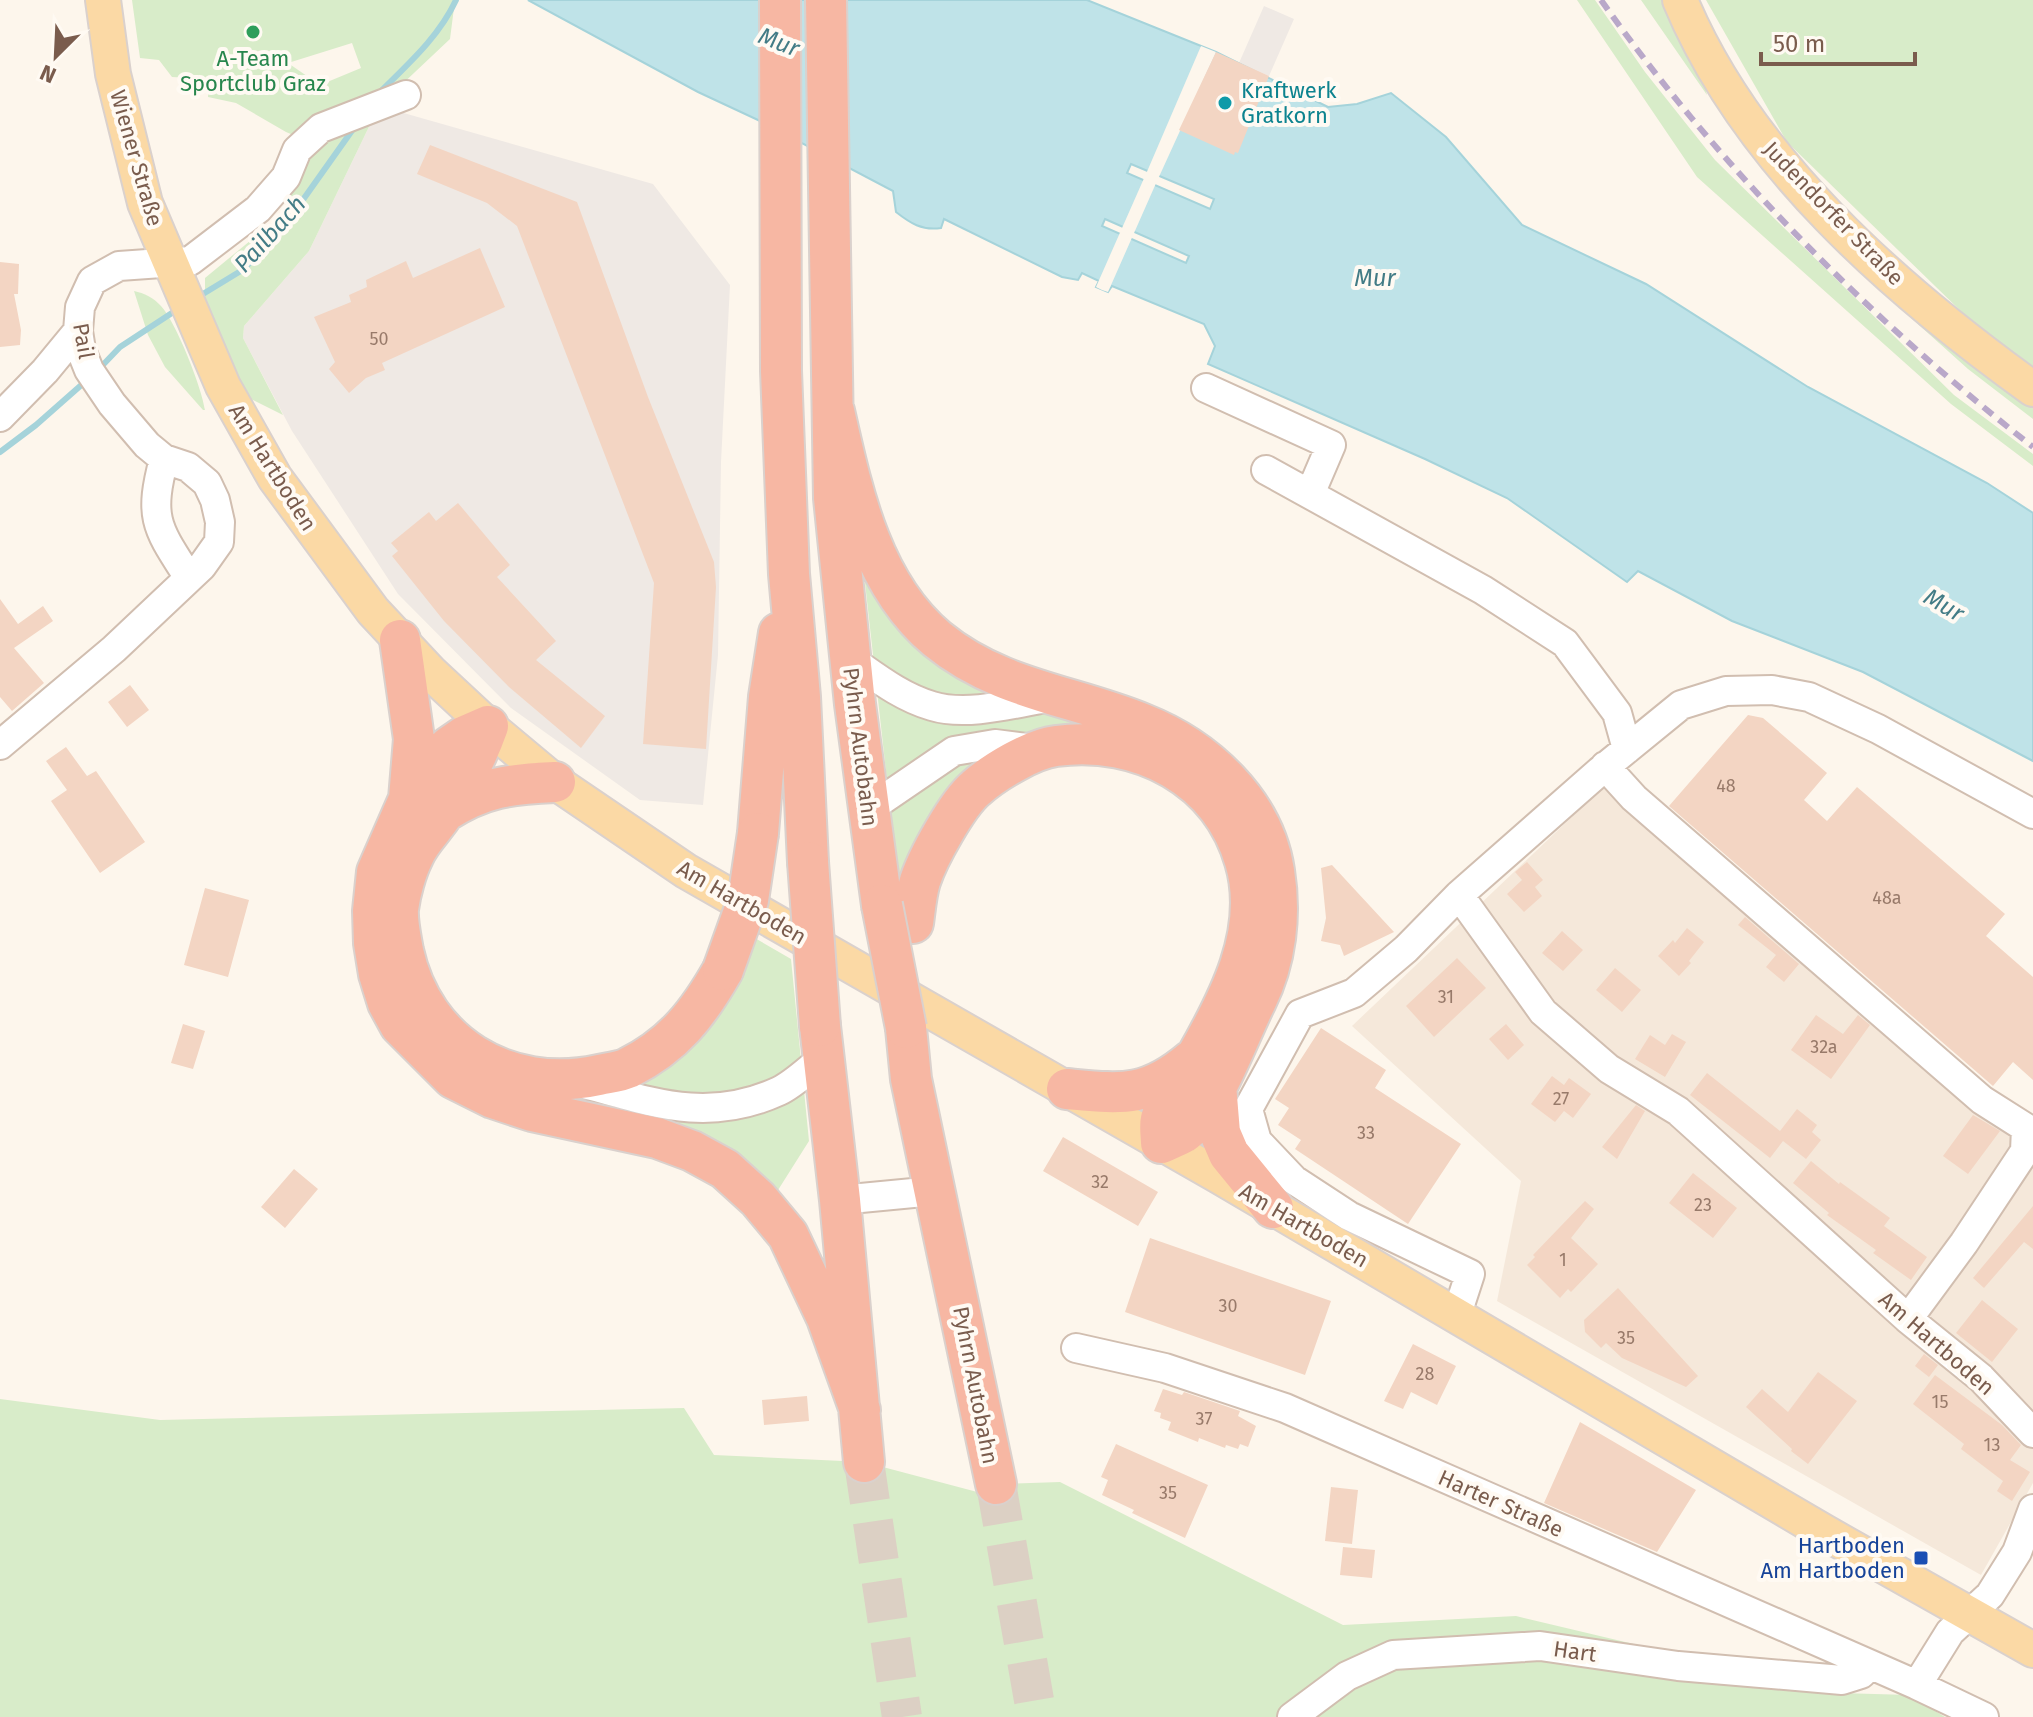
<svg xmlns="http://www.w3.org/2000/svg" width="2033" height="1717" font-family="'Fira Sans',sans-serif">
<rect width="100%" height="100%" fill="#fdf6ec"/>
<path fill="#f5e8da" d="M1618,773l415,356v354l-52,92 -484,-274 24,-120 -169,-155z"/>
<path fill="#efe9e4" d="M1264,6l30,13 -25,57 -30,-13z
M379,106l274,78 77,101 -9,177 -3,193 -15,150 -63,-5 -129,-92 -113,-114 -106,-163 -49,-93 1,-12 65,-75z"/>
<path fill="#d8ecc9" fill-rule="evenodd" d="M132,0h323l-5,39 -71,67 -70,145 -65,75 -1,12 40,77 -36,-18 -30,-59 -12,-36v-24l74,-61 38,-72 -31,-13 -50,-29 -28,-6 1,-18 -37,-2 -13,-17 -19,-2zM352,43l9,25 -41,17 -32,-22z
M1577,0h18l50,72 70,88 239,235 79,59v12l-82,-62 -254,-227z
M1641,0h39l12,29 15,66z
M1706,0h327v366l-61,-44 -185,-180z
M134,291c10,2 20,7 27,15 15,16 41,82 44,104h-2l-38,-43 -17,-32z
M1910,317l123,81v21l-65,-50z
M864,574l9,1c61,122 167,119 278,163 33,13 61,34 82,62 78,102 4,225 -51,320l-8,1c22,-64 74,-117 87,-186 4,-24 0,-49 -6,-72 -23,-102 -146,-160 -239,-113 -11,5 -23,10 -32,18 -45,37 -69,88 -79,145l-4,-7z
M753,937l38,22 18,182 -36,57 -211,-92 -149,-87v-12l174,87z
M0,1399l160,21 524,-12 30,47 150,7 117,31 15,-9 64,-2 283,143 173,-9 324,77 69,2 36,22h-1945z"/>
<path fill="#bfe3e8" stroke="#a5d3da" stroke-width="2" fill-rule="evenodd" d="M528,0h559l129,52 112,55 29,-3 34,-11 55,44 76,88 124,59 162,103 179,96 46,30v248l-170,-89 -131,-51 -94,-50 -11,11 -120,-84 -82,-39 -217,-95 7,-18 -11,-22 -92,-38 -4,6 -12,-5 3,-6 -17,-8 -4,7 -16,-3 -118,-58 -3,9c-19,3 -31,-5 -45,-16l-3,-21 -135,-71 -60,-28zM1131,164l83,35 -4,10 -83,-36zM1105,219l84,37 -3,7 -84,-37z"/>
<path fill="#fdf6ec" d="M1201,46l15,6 -58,127 -12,-5z
M1145,176l12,5 -49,111 -6,-2 -6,-3z"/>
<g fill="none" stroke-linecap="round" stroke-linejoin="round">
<path stroke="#a5d3da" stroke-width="6" d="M379,93c28,-28 60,-56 77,-93
M198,297l46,-28 51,-58 61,-86
M98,370l22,-23 58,-38
M0,452l36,-27 51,-45"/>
</g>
<path fill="#f3d5c3" d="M1216,52l53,24 -31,77 -3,-1 -1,3 -55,-25z
M430,145l147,57 71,195 66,165 2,25 -10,162 -63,-5 11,-161 -137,-357 -30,-23 -70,-29z
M480,248l25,59 -123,56 3,7 -19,8 -17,15 -20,-24 6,-7 -21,-45 37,-15 -2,-7 18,-8 -1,-7 40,-19 7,17z
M0,262l19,2 -1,30h-4l7,36 -1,15 -20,2z
M458,503l52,62 -13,12 59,64 -20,19 69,56 -24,32 -72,-61 -65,-66 -52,-65 6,-5 -7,-8 38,-31 7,9z
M0,599l18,25 25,-18 10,15 -39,27 30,35 -32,28 -12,-14z
M130,685l19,25 -22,17 -19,-25z
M1748,715l15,3 64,55 -23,27 23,21 30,-34 148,127 -19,22 47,41v103l-20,-18 -20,24 -324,-280z
M66,747l21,29 9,-5 49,71 -45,31 -49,-72 16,-11 -21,-29z
M1527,862l16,18 -8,7 7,9 -18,16 -17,-18 15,-14 -7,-8z
M1332,865l62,67 -50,24 -4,-11 -19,-4 5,-23 -5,-50z
M205,888l44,12 -21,77 -44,-12z
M1745,917l54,47 -15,18 -18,-15 10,-12 -38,-30z
M1687,928l17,14 -15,19 2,2 -12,13 -21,-20 15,-16 2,3z
M1562,931l21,19 -20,21 -21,-18z
M1457,958l29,30 -52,49 -28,-31z
M1615,968l26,22 -19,22 -26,-22z
M1816,1015l27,19 15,-19 12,10 -39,54 -40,-29z
M183,1024l22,7 -12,38 -22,-6z
M1506,1024l18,21 -16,15 -19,-21z
M1321,1028l65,42 -11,18 86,56 -53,80 -113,-75 6,-9 -23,-15 11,-17 -14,-9z
M1672,1034l14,8 -21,35 -30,-18 15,-24 15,10z
M1707,1073l73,58 17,-22 20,16 -5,7 9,8 -15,19 -23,-18 -13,17 -80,-63z
M1552,1076l12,9 5,-7 22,16 -18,24 -9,-7 -9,11 -24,-18z
M1636,1105l9,6 -28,48 -15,-12z
M1973,1115l27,16 -32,43 -25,-18z
M1063,1137l95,55 -20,34 -95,-55z
M1811,1161l28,23 1,-2 50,36 -6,8 43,31 -16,23 -38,-27 3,-3 -49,-35 2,-2 -36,-30z
M294,1169l24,20 -33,39 -24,-21z
M1693,1173l44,35 -24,30 -44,-35z
M1585,1201l9,8 -23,29 27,26 -27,28 -3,-3 -8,9 -33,-33 8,-8 -2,-2z
M2033,1206v43l-9,-7 -40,46 -11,-10z
M1150,1238l181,63 -26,74 -180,-63z
M1618,1288l80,88 -12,11 -64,-29 -16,-15 -5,5 -16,-16 -1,-12z
M1982,1300l36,29 -26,33 -36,-29z
M1413,1344l43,22 -19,39 -26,-13 -8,17 -19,-8z
M1924,1354l14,11 -9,12 -14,-11z
M1818,1372l39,29 -49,63 -17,-13 1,-2 -46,-42 16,-18 26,23z
M1935,1375l67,50 19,20 -11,15 20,12 -18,29 -15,-10 6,-10 -42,-32 3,-5 -51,-40z
M1163,1389l19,6 2,-3 56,19 -2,5 18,10 -8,21 -8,-3 -2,5 -12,-4 -1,3 -26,-10 -1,4 -30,-12 3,-8 -11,-4 1,-5 -7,-2z
M807,1396l2,25 -45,4 -2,-25z
M1580,1422l116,68 -39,62 -113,-49z
M1116,1444l92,41 -23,53 -53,-25 2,-3 -32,-15 6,-15 -7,-3z
M1331,1487l27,3 -6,54 -27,-3z
M1343,1547l32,3 -3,28 -32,-3z"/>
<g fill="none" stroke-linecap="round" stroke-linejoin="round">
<path stroke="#dcd0c4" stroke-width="40" stroke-dasharray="40 20" stroke-linecap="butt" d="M864,1462l38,255
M996,1484l41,233"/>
<g stroke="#d1beb0" stroke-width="32">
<path id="minor" d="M1206,388l125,57 -21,49
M0,417l45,-46 33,-40
M164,459c-16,60 -7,69 25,119
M1266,470l217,120 82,53 52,70 10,36
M850,659c26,18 51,38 82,47 35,11 84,-3 119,-9
M0,745l114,-96 88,-83 17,-24 1,-20 -5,-22 -8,-17 -19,-16 -24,-8 -17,-14 -35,-41 -23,-34 -8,-20 -3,-19 2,-24 12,-26 27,-15 71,-5 68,-52 28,-32 11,-27 24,-22 85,-33
M1605,766l29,32 348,302 44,28 -1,23 -61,92 -56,76
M869,809l85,-58 41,-7 47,6
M1459,895l84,117 66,57 69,42 230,208 73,59 52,55
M581,1083c71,19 126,41 198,8 15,-7 30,-22 44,-33
M840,1200l94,-9
M1457,1314l13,-40 -121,-58 -55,-36 -37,-39 -9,-32 52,-95 54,-21 52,-44 53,-54 141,-124 81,-66 45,-14 46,-1 37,7 69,32 155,85
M1076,1348l89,20 120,40 632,277
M1292,1717l55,-41 46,-21 147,-9 138,20 164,14 19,-6 9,-9
M1984,1717l-67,-32 33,-53 40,-37 27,-43 16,-43"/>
</g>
<g stroke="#dad1cd" stroke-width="38">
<path id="major" d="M103,0l10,74 32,129 78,183 52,92 98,133 58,62 57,53 67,56 131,89 533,305 605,356 209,118
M1680,0c67,161 214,289 353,389"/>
</g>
<g stroke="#dad1cd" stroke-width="44">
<path id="highway" d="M780,0l1,371 8,203 11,123 8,165
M826,0l8,498 21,206 27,201
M834,411c18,80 37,173 103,228 62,51 136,56 206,85 63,25 121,79 131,147 7,44 2,90 -18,130 -16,31 -46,115 -73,132 -7,4 -15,7 -22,10 0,-7 -2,-17 0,-24 5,-17 24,-41 33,-58 34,-59 72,-130 51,-200 -24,-83 -105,-126 -189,-115 -24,3 -62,26 -80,42 -19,16 -48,69 -56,93 -4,13 -5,28 -7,42
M400,640l14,99 -5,60
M488,726l-23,10 -16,11 -40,52 -32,73 -4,39 1,32 5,31 9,29 12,22 53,53 40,20 39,13 125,27 35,13 33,18 33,30 30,36 39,83 33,92
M488,726c-11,31 -26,59 -44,86 -9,15 -25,29 -31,45 -7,14 -13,36 -15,52 -1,13 3,30 5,42 20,93 104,144 196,124 9,-2 20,-3 29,-7 46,-23 70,-54 95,-98
M444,812c39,-25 66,-28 111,-30
M758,833l11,-136 10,-64
M820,1026l20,174 24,262
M906,1028l5,51 85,405
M1216,1085l4,48 9,21 44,54
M1067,1089c55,5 80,9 125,-29"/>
</g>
<use href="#minor" stroke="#fff" stroke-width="28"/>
<use href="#major" stroke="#fbd9a5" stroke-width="34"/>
<use href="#highway" stroke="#f7b7a3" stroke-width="40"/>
<path stroke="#b9a8c9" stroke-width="6" stroke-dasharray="12 8" stroke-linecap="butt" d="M1601,0c120,170 269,319 432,447"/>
<g stroke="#dad1cd" stroke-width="44" stroke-linecap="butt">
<path id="highway-bridge" d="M808,862l12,164
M882,905l24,123
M723,970l25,-70 10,-67"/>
</g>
<use href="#highway-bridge" stroke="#f7b7a3" stroke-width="40"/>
</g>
<circle fill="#2e9e5b" stroke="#fffaf3" stroke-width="3" cx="253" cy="32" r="8"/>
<circle fill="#0f9aa8" stroke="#fffaf3" stroke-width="3" cx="1225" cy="103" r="8"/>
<rect fill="#1a4fb4" stroke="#fffaf3" stroke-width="3" x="1913" y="1550" width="16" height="16" rx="4"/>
<g text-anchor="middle" stroke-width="8" stroke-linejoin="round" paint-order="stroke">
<g font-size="18" fill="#987a6a">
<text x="379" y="345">50</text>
<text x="1726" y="792">48</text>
<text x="1887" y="904">48a</text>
<text x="1446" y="1003">31</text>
<text x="1824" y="1053">32a</text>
<text x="1561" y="1105">27</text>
<text x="1366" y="1139">33</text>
<text x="1100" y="1188">32</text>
<text x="1703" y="1211">23</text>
<text x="1563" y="1266">1</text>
<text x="1228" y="1312">30</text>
<text x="1626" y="1344">35</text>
<text x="1425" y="1380">28</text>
<text x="1940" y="1408">15</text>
<text x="1204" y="1425">37</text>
<text x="1992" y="1451">13</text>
<text x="1168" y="1499">35</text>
</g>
<g font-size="22" fill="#27864d" stroke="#fffaf3">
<text x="253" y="66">A-Team<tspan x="253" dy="25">Sportclub Graz</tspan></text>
</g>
<g font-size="22" fill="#0d838f" stroke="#fffaf3" text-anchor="start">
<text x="1241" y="98">Kraftwerk<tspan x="1241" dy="25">Gratkorn</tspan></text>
</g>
<g font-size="22" fill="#7a5c4d" stroke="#fffaf3">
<text transform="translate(137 158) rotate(74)" y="8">Wiener Straße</text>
<text transform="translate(1834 213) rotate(46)" y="8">Judendorfer Straße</text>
<text transform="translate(84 341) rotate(80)" y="8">Pail</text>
<text transform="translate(273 467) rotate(58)" y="8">Am Hartboden</text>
<text transform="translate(861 747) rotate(83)" y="8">Pyhrn Autobahn</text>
<text transform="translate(742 902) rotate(30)" y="8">Am Hartboden</text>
<text transform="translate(1304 1225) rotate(30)" y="8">Am Hartboden</text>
<text transform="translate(1937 1343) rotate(41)" y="8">Am Hartboden</text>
<text transform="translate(976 1385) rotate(79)" y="8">Pyhrn Autobahn</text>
<text transform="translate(1501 1503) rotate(24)" y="8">Harter Straße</text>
<text transform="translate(1575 1651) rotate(8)" y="8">Hart</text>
</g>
<g font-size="22" fill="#164399" stroke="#fffaf3" text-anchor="end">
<text x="1905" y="1553">Hartboden<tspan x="1905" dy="25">Am Hartboden</tspan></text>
</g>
<g font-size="24" font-style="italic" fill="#437c86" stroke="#fffaf3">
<text transform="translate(779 42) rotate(21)" y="8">Mur</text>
<text transform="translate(270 234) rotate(-48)" y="8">Pailbach</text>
<text x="1375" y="286">Mur</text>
<text transform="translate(1944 605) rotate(30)" y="8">Mur</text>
</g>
</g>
<g transform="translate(56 56) rotate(204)" stroke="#fffaf3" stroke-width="6" paint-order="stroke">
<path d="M0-6L14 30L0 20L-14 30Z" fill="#7a5c4d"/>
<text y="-12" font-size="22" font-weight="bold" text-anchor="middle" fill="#7a5c4d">N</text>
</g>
<path d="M1761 52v12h154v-12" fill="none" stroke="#7a5c4d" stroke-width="4"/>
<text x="1773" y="52" font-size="24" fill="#7a5c4d" stroke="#fffaf3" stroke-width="6" paint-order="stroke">50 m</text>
</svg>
